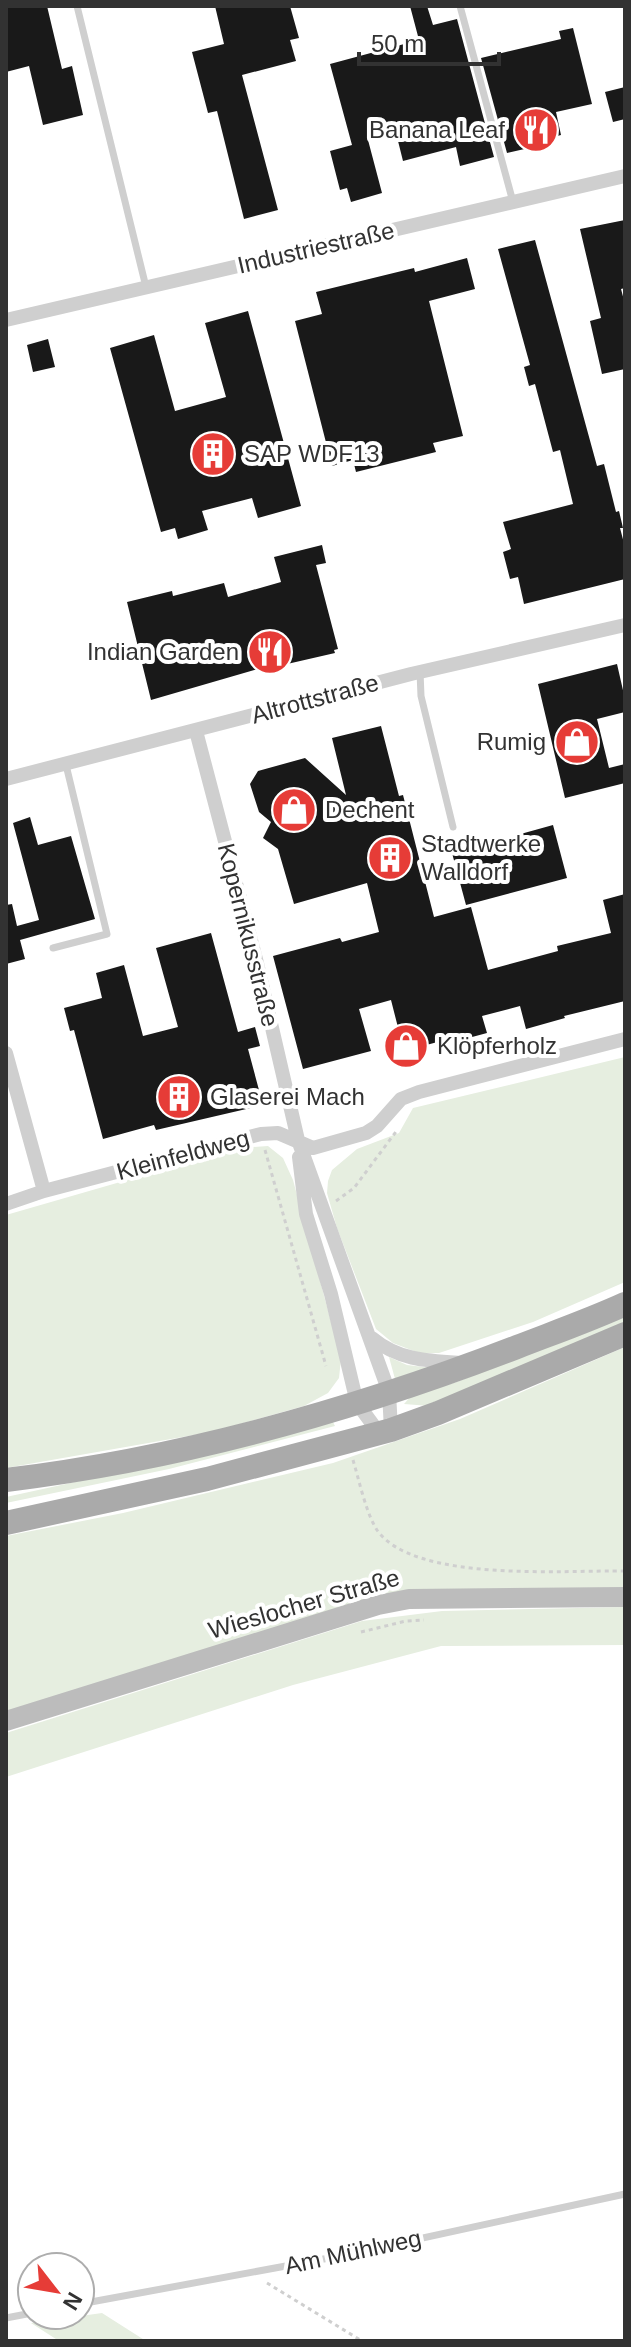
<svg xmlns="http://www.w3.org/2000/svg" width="631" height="2347" font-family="Arial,sans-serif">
<rect width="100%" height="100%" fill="#fff"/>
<path fill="#e6eee0" d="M625,1057v225l-92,40 -94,31h-20l-26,-10 -17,-14 -39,-101 -10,-35 1,-12 4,-11 25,-21 42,-16 14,-25z
M268,1146l15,12 10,22 48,179 -2,19 -11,15 -24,13 -93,26 -205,36v-253l232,-67z
M625,1314v11l-195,81 -26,-2 7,-8 46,-14z
M625,1347v242l-186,1 -433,122v-176l117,-23 210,-50 127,-44z
M389,1357l18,8 25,3 -37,11z
M332,1420l3,6 -166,43 -163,34v-6l161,-35z
M625,1607v38l-184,1 -148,39 -287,92v-44l356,-112 80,-10z
M102,2313l44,28h-87l-28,-18z"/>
<path fill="#191919" d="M6,6h41l15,63 10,-3 11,49 -40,10 -14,-59 -23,6z
M215,6h75l9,32 -9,2 6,21 -54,14 36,135 -34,9 -27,-108 -9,2 -16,-61 32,-8z
M410,6h17l6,19 24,-6 37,138 -34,9 -4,-19 -53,14 -7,-28 -28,7 14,53 -31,9 -4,-14 -7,2 -10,-39 22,-6 -22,-81 89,-24z
M573,28l19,76 -36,8 5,23 -11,3 1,5 -44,10 -26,-95 80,-19 -2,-8z
M625,87v32l-12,3 -8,-30z
M625,220v68l-4,1 4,15v65l-23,5 -12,-53 11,-3 -21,-89z
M535,240l62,226 7,-2 12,48 3,-1 4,17h-3l5,19v32l-101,25 -6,-27 -8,2 -7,-27 8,-3 -8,-27 70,-18 -13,-54 -7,2 -18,-68 -6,2 -5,-19 6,-2 -32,-116z
M467,258l8,31 -46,12 34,135 -30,7 3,9 -80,20 -3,-12 -21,6 -37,-145 27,-7 -6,-22 98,-24 1,4z
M248,311l53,195 -43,12 -6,-20 -50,13 6,19 -30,9 -3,-11 -14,4 -51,-184 44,-13 21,76 51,-14 -21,-74z
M48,339l7,28 -22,5 -6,-27z
M322,545l4,18 -10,2 22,84 -4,1 1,3 -74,17v-2l-110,32 -24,-98 45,-11 1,5 51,-13 4,14 53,-15 -7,-25z
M617,664l8,35v13l-28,7 12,49 16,-4v19l-60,15 -27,-114z
M381,726l18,70 4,-1 31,122 37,-10 17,63 70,-19 -1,-5 54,-13 -8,-33 22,-6v107l-61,15 1,2 -39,11 -6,-23 -38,10 5,17 -41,11 -1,-4 -41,11 -13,-51 -32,9 12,42 -68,18 -30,-113 67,-18 2,4 37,-10 -12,-49 -73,21 -16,-55 -15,-11 8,-16 -12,-10 -9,-28 8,-13 47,-13 41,37 -14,-57z
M30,817l8,28 33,-9 24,83 -75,21 5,19 -19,5v-59l6,-1 5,22 22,-6 -26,-97z
M553,825l14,53 -101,27 -14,-52z
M211,933l27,99 17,-5 5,19 -12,3 15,56 -107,25 -2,-5 -51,14 -29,-109 -4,1 -6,-23 38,-10 -6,-25 28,-8 19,71 35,-9 -22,-79z"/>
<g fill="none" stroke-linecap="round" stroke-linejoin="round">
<path stroke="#cfcfcf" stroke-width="3" stroke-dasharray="4 4" stroke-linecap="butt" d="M265,1150l61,216
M336,1201l18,-13 44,-59
M353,1460c6,20 13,53 24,70 37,53 188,40 248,41
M361,1632l45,-11 18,-1
M267,2283l95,58"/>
<path stroke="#cfcfcf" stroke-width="7" d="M77,6l69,281
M460,6l53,196
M420,672l1,24 32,131
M53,948l54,-14 -41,-169
M80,2304l260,-48 285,-62
M6,2318l26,-5"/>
<path stroke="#cfcfcf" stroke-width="14" d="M6,320l619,-144
M196,731l61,232 41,177 91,252 2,38
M6,779l405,-105 214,-49
M6,1053l38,138
M299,1157l7,57 25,80 26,109 22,30
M6,1204l38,-13 217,-57 17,-1 35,15 53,-15 11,-7 24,-27 18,-7 206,-53
M372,1338c26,22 56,23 89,25"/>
<path stroke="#bcbcbc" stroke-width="20" d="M6,1721l372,-116 31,-6 216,-2"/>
<path stroke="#aaa" stroke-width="24" d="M6,1480c174,-21 348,-70 511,-133 36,-14 73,-27 108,-43
M6,1523l201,-44 184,-49 47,-17 187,-79"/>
</g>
<defs>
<g id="restaurant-disc" transform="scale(2.3)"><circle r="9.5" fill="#e63c37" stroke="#fff"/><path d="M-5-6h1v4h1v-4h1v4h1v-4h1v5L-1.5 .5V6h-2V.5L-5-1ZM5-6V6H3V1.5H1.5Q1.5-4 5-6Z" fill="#fff"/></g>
<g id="building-disc" transform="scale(2.3)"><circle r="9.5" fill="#e63c37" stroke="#fff"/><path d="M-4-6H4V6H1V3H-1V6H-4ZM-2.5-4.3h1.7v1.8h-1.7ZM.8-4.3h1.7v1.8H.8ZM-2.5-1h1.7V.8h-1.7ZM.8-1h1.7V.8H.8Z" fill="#fff"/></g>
<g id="shop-disc" transform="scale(2.3)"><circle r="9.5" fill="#e63c37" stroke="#fff"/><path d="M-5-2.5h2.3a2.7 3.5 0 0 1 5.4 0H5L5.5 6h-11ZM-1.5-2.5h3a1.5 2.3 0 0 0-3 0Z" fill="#fff"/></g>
</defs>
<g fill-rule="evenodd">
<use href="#restaurant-disc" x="536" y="130"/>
<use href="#building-disc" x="213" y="454"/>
<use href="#restaurant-disc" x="270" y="652"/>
<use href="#shop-disc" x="577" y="742"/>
<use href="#shop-disc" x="294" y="810"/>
<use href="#building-disc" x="390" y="858"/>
<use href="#shop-disc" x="406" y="1046"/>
<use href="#building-disc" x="179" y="1097"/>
</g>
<g text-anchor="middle" stroke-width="8" stroke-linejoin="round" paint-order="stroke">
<g font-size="24" fill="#323232" stroke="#fff" text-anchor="start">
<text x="505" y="138" text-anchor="end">Banana Leaf</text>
<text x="244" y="462">SAP WDF13</text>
<text x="239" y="660" text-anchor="end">Indian Garden</text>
<text x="546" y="750" text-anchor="end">Rumig</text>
<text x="325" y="818">Dechent</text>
<text x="421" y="852">Stadtwerke<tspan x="421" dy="28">Walldorf</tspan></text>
<text x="437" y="1054">Klöpferholz</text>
<text x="210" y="1105">Glaserei Mach</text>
</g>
<g font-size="24" fill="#323232" stroke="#fff">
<text transform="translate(316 248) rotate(-13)" y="8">Industriestraße</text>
<text transform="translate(315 699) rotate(-15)" y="8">Altrottstraße</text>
<text transform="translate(248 935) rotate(76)" y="8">Kopernikusstraße</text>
<text transform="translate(183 1155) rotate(-15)" y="8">Kleinfeldweg</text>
<text transform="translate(304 1604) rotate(-16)" y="8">Wieslocher Straße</text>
<text transform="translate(353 2252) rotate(-12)" y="8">Am Mühlweg</text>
</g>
</g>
<rect width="631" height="2347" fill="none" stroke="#323232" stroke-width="16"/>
<g transform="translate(56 2291) rotate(121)"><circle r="38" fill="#ffffff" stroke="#adadad" stroke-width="2"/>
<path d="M0-6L14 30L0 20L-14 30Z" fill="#e63c37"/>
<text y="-12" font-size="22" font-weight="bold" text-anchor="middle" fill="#323232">N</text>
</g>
<path d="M359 52v12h140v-12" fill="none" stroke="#323232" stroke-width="4"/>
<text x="371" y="52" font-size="24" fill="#323232" stroke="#ffffff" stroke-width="6" paint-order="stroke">50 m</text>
</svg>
